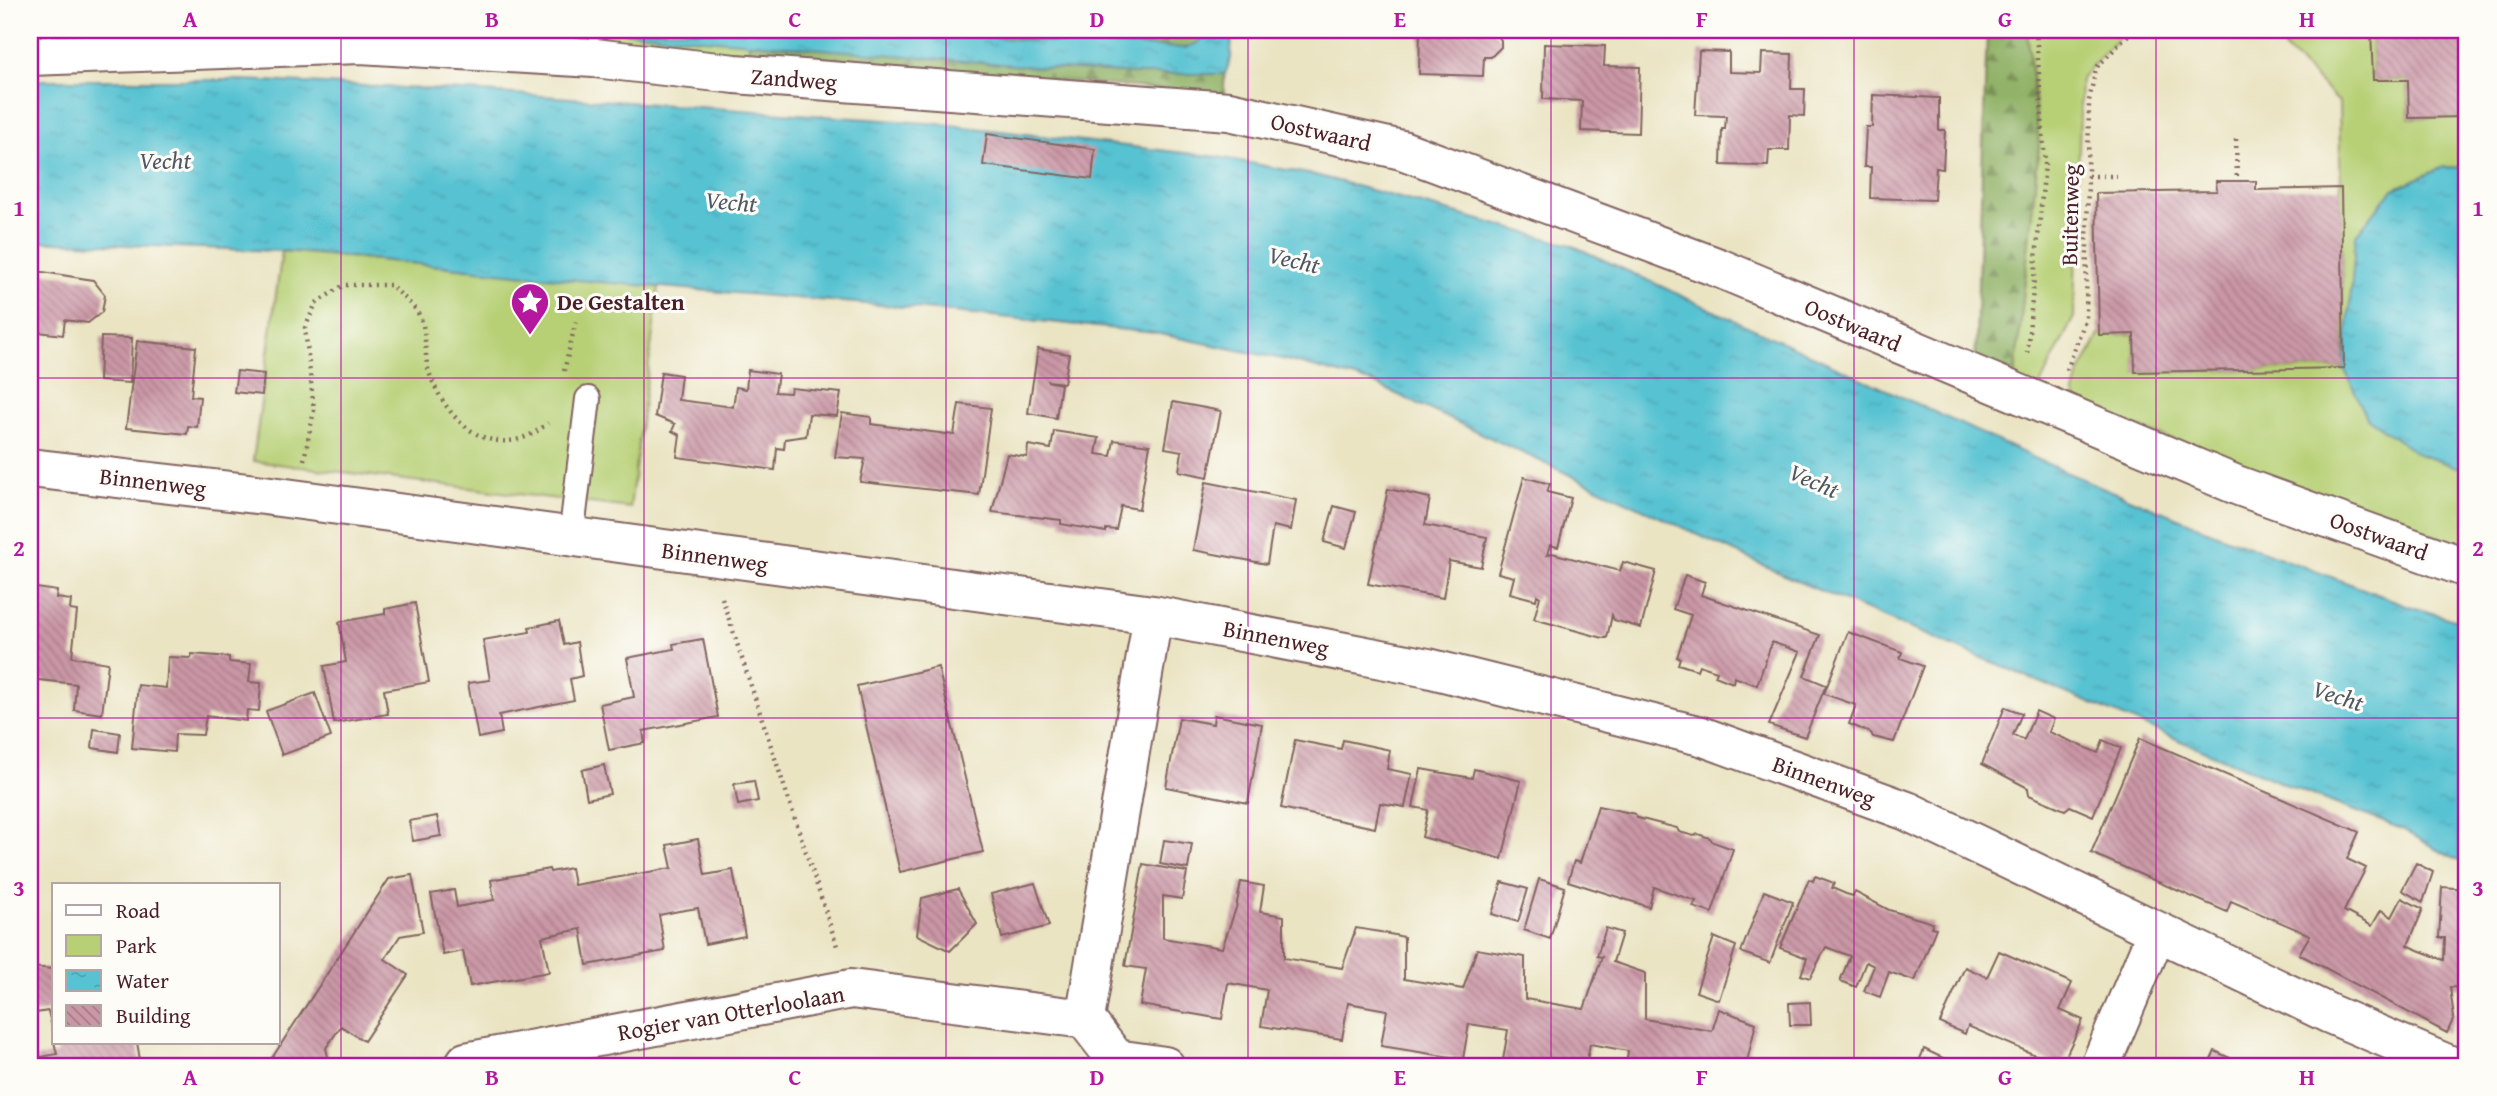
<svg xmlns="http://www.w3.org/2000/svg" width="2497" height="1096" font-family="'Gentium Book Plus',serif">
<defs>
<pattern id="forest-firs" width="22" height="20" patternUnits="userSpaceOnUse" patternTransform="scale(1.75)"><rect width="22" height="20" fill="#91b267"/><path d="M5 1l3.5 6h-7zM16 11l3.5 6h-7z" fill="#789055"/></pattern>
<pattern id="water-ripples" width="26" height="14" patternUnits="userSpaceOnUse" patternTransform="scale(1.75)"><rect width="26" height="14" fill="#57c2d2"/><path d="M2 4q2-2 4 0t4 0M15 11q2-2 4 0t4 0" fill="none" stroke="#4da6b4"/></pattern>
<pattern id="building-back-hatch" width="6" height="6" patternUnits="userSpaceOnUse" patternTransform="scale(1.75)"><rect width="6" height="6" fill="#ca97a6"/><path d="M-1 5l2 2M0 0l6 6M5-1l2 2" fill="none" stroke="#a67b87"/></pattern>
</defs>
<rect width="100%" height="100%" fill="#fdfcf7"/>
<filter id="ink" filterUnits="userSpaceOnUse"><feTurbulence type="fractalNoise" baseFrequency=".0143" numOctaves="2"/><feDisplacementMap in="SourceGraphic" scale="14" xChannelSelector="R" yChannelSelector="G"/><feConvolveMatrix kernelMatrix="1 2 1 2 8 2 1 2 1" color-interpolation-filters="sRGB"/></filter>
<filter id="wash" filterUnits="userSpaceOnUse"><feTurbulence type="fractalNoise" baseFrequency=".00686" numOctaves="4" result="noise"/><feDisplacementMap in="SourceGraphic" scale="28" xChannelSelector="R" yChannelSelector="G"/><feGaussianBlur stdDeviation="1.57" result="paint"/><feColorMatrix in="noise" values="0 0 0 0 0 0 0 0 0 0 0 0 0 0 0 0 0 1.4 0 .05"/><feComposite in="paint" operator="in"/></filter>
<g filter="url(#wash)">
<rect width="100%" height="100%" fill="#eae4c3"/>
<path fill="#b7d076" stroke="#807850" stroke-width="2" d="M448,30h306l-7,23z
M2027,30h99l-45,48 -7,239 -38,76 -22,-8 25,-240z
M2266,30h105l2,50h35l1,38 58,-1v51l-23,-1 -26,287 49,16v78l-387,-142 -6,-12 4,-17 21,-42 35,-1 2,38 208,-4 -5,-266z
M282,251l377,36 -29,221 -377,-47z"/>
<path fill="url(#forest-firs)" stroke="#6e6849" stroke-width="2" d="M754,30h471l-1,65 -477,-42z
M1987,30h40l12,115 -25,240 -39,-16z"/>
<path fill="url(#water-ripples)" stroke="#50707e" stroke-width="2" d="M597,30h309l156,13 123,5 13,-5 8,-13h26l-1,28 -6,16h-89l-76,-5z
M30,80h213l241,12 457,32 277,33 101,19 252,69 494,227 162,66 182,68 58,18v237l-15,-3 -50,-29 -108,-41 -497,-207 -426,-199 -89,-23 -127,-26 -239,-25 -340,-28 -275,-28 -271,-11z
M2444,167l23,1v302l-49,-16 -51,-36 -23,-50 12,-133 37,-46z"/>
<g id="blocks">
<path fill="url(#building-back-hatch)" d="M1420,30h73l8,10v7l-10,10h-7l-1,19 -64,-2z
M2371,30h96v87l-58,1 -1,-38h-35z
M1544,44l61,2 -1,20 36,1 -2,66 -57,-2 1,-30 -39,-2z
M1699,51l30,1v20l32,1 1,-20 30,1 -1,35h14l-1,27 -14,-1 -1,35h-20l-1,16 -47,-1 1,-36h3l1,-13 -31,-1z
M1873,95l66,3v32h6l-2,39 -7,-1 -2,32 -64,-2 1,-31h-7l2,-40h6z
M987,134l108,15 -3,30 -109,-14z
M2216,181h40v9l85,-2 3,180 -209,4 -1,-38 -35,1 -3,-142 121,-2z
M30,270l63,10 12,15 -3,17 -14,11 -23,-3 -2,15 -33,-4z
M101,337l31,1 -2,45 -31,-2z
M137,341l59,6 -5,49 9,1 -3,30 -9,-1 -1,8 -61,-6z
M1038,349l31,5 -5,29 -17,-2 14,3 -5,34 -28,-5z
M748,370l30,4 -3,18 15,1 1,-5 50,5 -4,23 -28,-2 -3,22 -21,3 -1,10 -7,-1 -2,22 -98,-13 3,-22 -8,-4 3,-7 -20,-8 6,-44 20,3 -3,25 55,7 3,-20 10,2z
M237,371l27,3 -2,21 -28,-3z
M1173,402l48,9 -13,66 -29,-6 3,-20 -17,-3z
M959,404l32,4 -12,87 -119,-13 5,-23 -30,-2 7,-44 29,4v7l83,11z
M1054,431l45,7 -3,16 15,2 3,-16 36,5 -11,64 -18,-3 -5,24 -10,-1v3l-45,-8v-4l-69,-8 15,-58 20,3 1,-12 23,4z
M1524,477l26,7 -3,8 24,6 -13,49 -8,-2 -3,10 5,-2 68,18 3,-9 33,9 -15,57 -27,-8 -2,-5 -5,23h-4l-69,-19 6,-22 -3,-2 -1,5 -26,-7 4,-16 -16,-4z
M1206,482l90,18 -5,30 -18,-4 -6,38 -74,-14z
M1388,489l42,9 -5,27 62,12 -6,30 -32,-6 -6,37 -75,-14z
M1334,506l22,6 -10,36 -22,-6z
M1685,575l20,7 -4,13 119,40 -16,41 22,9 -21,52 -36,-12 31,-73 -28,-10 -15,43 -23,-8 -1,6 -18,-7 2,-5 -18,-6 -2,5 -19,-6 2,-6 -3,-1 14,-42 -18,-6z
M30,587l27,4 -1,7 15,2 -1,10 7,1 -5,46 36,6 -6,51 -28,-4 2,-26 -46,-5z
M415,603l14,79 -45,8 4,24 -54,9 -10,-57 22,-4 -7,-40 46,-8v-5z
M559,621l5,24 13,-3 5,34 -12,3 4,21 -75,15 3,18 -24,5 -10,-55 22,-3 -7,-40 47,-8 -1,-5z
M1848,632l54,20 -2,6 23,8 -29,76 -21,-5 -2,-4 -22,-9 7,-19 -32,-11z
M703,639l15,78 -75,14 2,12 -36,7 -9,-46 34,-7 -7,-39 47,-9 -1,-5z
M192,654l37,3v5l22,2 -2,18 12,1 -2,28 -12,-1 -1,11 -40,-5 -3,19 -28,-1 -1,18 -42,-4 6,-63 28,3 2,-31 23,1z
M938,667l45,185 -83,20 -43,-186z
M315,693l16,44 -49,18 -16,-44z
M2005,707l17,6 -9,22 11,5 12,-29 18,8 -5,13 49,21 5,-13 18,8 -28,68 -23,-10 -5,4 -36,-15 -1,-7 -46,-24z
M1214,715l48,9 -14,79 -82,-16 13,-69 34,6z
M94,729l26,4 -2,19 -26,-4z
M2140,738l219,94 -12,27 19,9 -22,43 28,15 9,-16 11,7 10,-19 21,11 -15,36 10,5 26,10 1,-22h-6l3,-51 25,2v99l-17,-1 4,31 -7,15 -148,-79 11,-19 -79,-34 -4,11 -136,-59z
M1295,740l46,9 2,-9 47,10 -3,19 25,5 -7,33 -25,-4 -5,25 -94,-20z
M604,765l6,29 -23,5 -5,-29z
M1421,769l51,9 2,-9 47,12 -19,78 -80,-22 6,-27 -15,-3z
M754,781l4,20 -20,4 -4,-21z
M1598,806l37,8 3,4 39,10 2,4 15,4 4,-2 12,4 3,4 20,7 -21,64 -19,-6 3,-6 -42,-14 -5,20 -81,-26 6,-20 6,2z
M437,816l4,20 -28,5 -4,-20z
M698,839l7,36 28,-5 12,66 -40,8 -7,-36 -19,3 -20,4 6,36 -78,14 -6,-36 -20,4 -19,4 7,35 -79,14 -7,-35 -20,4 -12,-61 23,-4 3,17 37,-7 -3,-20 58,-11 1,3 21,-4 3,17 98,-17 -5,-23z
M1164,840l28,4 -4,25 -28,-5z
M2416,863l17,9 -10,30 -21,-12z
M1143,864l44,8 -5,27 -19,-3v42l59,10 14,-40 5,-26 23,4 -4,26 24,4v42l58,10 14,-40 24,4 24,5v42l59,10 14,-40 48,8v42l59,10 18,-52 -5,-1 9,-28 16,5 -9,29 32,11v46l67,12 7,-22 37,14 -10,43h-120l2,-15 -38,-7 -4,22h-84l6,-36 -39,-6 -6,35 -82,-13 6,-36 -39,-7 -6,36 -81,-13 6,-36 -39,-7 -6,36 -82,-14 6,-36 -21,-3z
M412,875l11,57 -23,4 -15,23 23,16 -44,66 -23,-15 -15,22 4,18h-59l-1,-5 119,-182z
M1815,876l19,7 -2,5 14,6 7,2 2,-4 34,18 44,13 -2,4 5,1 -21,53 -26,-9 -9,25 -16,-6 10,-25 -8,-4 -10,25 -16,-6 10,-25 -24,-9 -16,31 -9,-3 6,-17 -27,-10 29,-69 4,2z
M1539,879l26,8 -15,52 -26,-9z
M1502,882l26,7 -10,33 -26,-8z
M1035,883l14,43 -47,12 -11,-44z
M958,889l19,35 -27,27 -33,-16 5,-37z
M1764,891l29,11 -23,61 -29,-11z
M1714,937l22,9 -17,54 -23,-8z
M1999,951l73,32 -12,27 23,10 -22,46 -93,-40 -3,8 -25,-11 25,-56 22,10z
M30,967l24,2v67l-6,-25 -18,3z
M1810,1002l1,23h-21l-1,-22z
M54,1042h83l4,24h-111v-7l27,-5z
M1924,1049l23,11 -3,6h-27z
M2215,1051l19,9 -3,6h-23z"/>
</g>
</g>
<g filter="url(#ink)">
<use href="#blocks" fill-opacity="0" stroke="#826460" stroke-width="2"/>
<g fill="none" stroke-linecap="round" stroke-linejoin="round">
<g stroke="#826460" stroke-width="28">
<path id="service" d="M571,538l17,-139"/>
</g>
<g stroke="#826460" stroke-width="42">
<path id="minor" d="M30,56l330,-12 234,14 141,16 494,37 173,39 317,118 520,218 228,82
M30,468l234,27 889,120 275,53 273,68 206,75 423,203 122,52
M1153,615l-68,404 31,40 49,7
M466,1066v-4l385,-73 234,30
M2100,1066l57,-135"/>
</g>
<path stroke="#826460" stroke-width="4.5" stroke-dasharray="2 5" stroke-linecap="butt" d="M2236,139l1,42
M2088,176h29
M2027,353l18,-189 -9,-134
M2067,370l19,-52 3,-217 7,-33 37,-38
M564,371l12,-50
M304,460l10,-50 -9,-82 11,-25 28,-18h47c8,9 24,20 29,32 8,17 3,40 10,58 20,53 68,90 118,48
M722,598l116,351"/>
<use href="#service" stroke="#fff" stroke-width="24"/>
<use href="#minor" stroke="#fff" stroke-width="38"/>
</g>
</g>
<path fill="none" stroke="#b5179e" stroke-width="2" stroke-opacity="0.55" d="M341,30v1036M644,30v1036M946,30v1036M1248,30v1036M1551,30v1036M1854,30v1036M2156,30v1036M30,378h2437M30,718h2437"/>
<defs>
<g id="sight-pin" transform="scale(2.0125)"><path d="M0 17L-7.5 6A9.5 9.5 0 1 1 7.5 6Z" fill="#b5179e" stroke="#fdfcf7"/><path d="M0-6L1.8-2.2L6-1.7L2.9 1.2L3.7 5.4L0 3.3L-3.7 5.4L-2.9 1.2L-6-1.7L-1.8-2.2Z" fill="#fff"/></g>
</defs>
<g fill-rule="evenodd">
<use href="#sight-pin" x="530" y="302"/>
</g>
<g text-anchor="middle" stroke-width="6" stroke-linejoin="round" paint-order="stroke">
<g font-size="23" fill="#4a1f2b" stroke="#fdfcf7">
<text transform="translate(794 79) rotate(4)" y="8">Zandweg</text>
<text transform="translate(1321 132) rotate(13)" y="8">Oostwaard</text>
<text transform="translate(2070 215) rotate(-89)" y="8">Buitenweg</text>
<text transform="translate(1853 325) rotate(23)" y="8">Oostwaard</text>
<text transform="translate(153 482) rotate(7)" y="8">Binnenweg</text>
<text transform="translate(2379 536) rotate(20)" y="8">Oostwaard</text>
<text transform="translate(715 557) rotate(8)" y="8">Binnenweg</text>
<text transform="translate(1276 638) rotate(11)" y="8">Binnenweg</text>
<text transform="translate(1824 781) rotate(20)" y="8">Binnenweg</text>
<text transform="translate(731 1013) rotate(-10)" y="8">Rogier van Otterloolaan</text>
</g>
<g font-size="23" font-weight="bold" fill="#4a1f2b" stroke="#fdfcf7" text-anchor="start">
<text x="557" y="310">De Gestalten</text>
</g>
<g font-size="24" font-style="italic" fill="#4f5865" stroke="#fdfcf7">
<text x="165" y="169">Vecht</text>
<text transform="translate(731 202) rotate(5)" y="8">Vecht</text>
<text transform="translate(1294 260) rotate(13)" y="8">Vecht</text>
<text transform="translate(1814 481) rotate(24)" y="8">Vecht</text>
<text transform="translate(2338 696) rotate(18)" y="8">Vecht</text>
</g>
</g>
<rect width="2497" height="1096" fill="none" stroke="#fdfcf7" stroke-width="77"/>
<rect x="52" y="883" width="228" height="161" fill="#fdfcf7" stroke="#b5a4a5" stroke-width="2"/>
<rect x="66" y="905" width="35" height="10" fill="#ffffff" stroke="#b5a4a5" stroke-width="2"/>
<text x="116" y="918" font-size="21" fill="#4a1f2b">Road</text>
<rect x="66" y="935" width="35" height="21" fill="#b7d076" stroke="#b5a4a5" stroke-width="2"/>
<text x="116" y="953" font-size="21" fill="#4a1f2b">Park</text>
<rect x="66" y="970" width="35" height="21" fill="url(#water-ripples)" stroke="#b5a4a5" stroke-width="2"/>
<text x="116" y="988" font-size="21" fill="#4a1f2b">Water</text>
<rect x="66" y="1005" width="35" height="21" fill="url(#building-back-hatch)" stroke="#b5a4a5" stroke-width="2"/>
<text x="116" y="1023" font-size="21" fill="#4a1f2b">Building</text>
<rect x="38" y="38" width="2420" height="1020" fill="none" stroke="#b5179e" stroke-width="2.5"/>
<g font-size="23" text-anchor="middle" font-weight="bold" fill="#b5179e">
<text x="190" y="27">A</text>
<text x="492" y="27">B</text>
<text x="795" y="27">C</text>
<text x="1097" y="27">D</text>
<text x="1400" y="27">E</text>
<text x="1702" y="27">F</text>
<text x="2005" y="27">G</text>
<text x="2307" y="27">H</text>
<text x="19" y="216">1</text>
<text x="2478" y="216">1</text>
<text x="19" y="556">2</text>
<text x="2478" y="556">2</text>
<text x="19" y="896">3</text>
<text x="2478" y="896">3</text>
<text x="190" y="1085">A</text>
<text x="492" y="1085">B</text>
<text x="795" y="1085">C</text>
<text x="1097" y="1085">D</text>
<text x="1400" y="1085">E</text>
<text x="1702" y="1085">F</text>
<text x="2005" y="1085">G</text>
<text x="2307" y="1085">H</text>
</g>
</svg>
